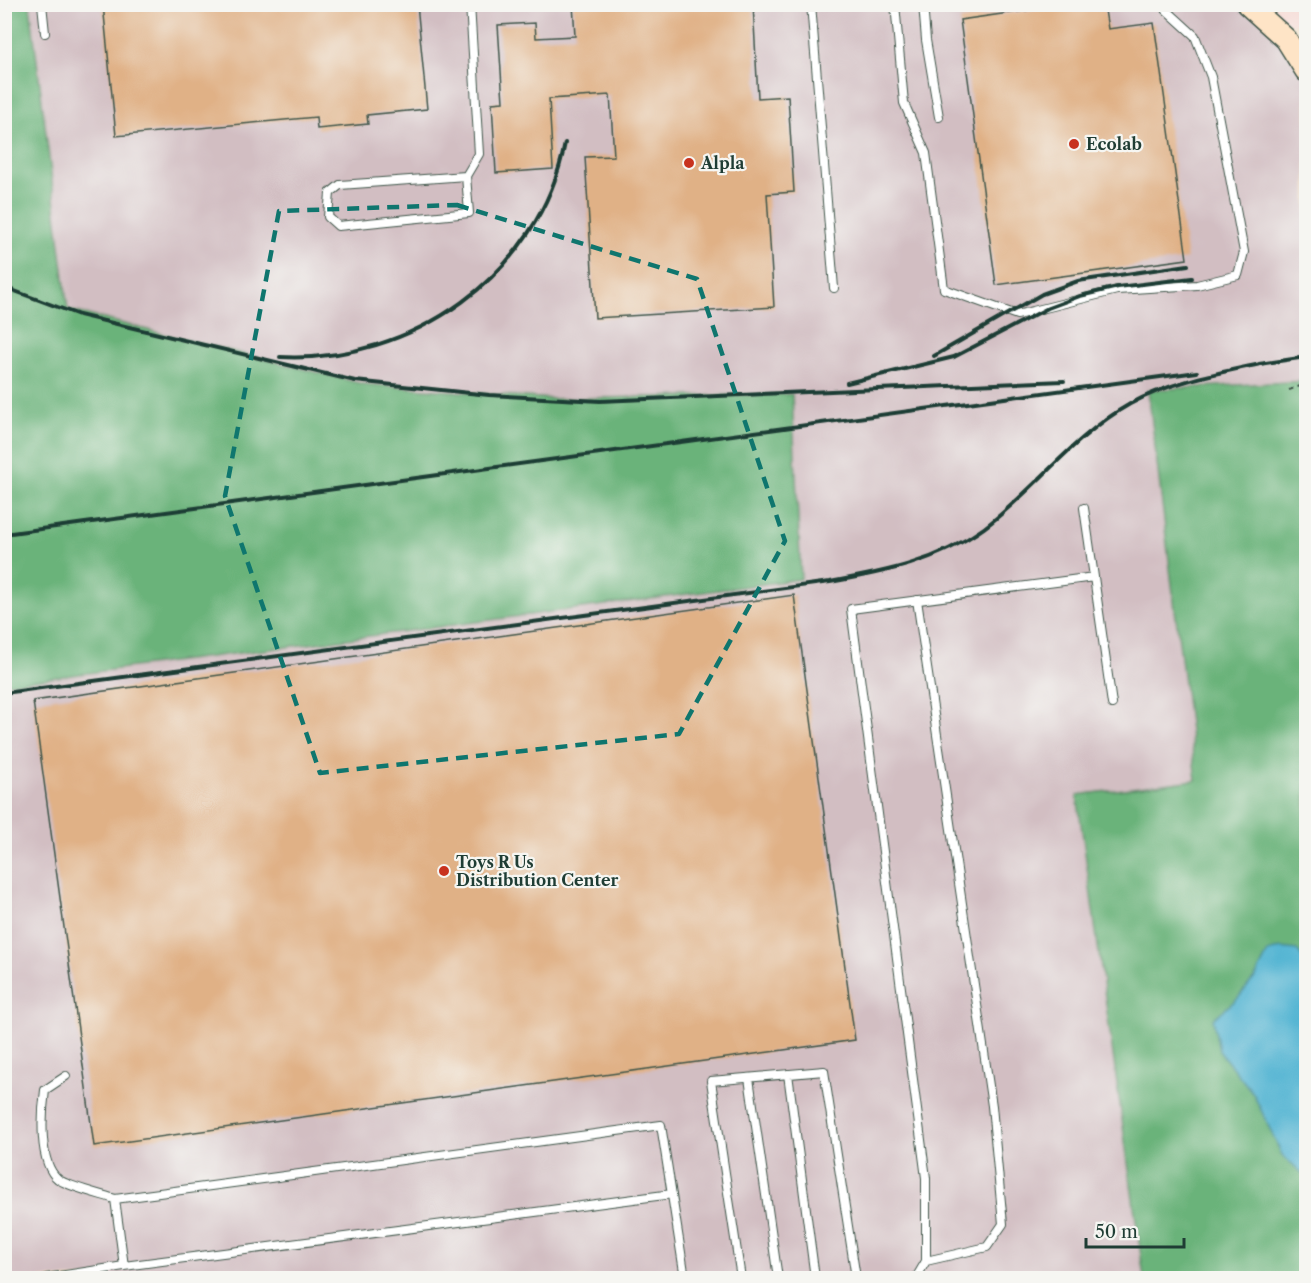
<svg xmlns="http://www.w3.org/2000/svg" width="1311" height="1283" font-family="'Libre Caslon Text',serif">
<rect width="100%" height="100%" fill="#f6f6f2"/>
<filter id="ink" filterUnits="userSpaceOnUse"><feTurbulence type="fractalNoise" baseFrequency=".0167" numOctaves="2"/><feDisplacementMap in="SourceGraphic" scale="12" xChannelSelector="R" yChannelSelector="G"/><feConvolveMatrix kernelMatrix="1 2 1 2 8 2 1 2 1" color-interpolation-filters="sRGB"/></filter>
<filter id="wash" filterUnits="userSpaceOnUse"><feTurbulence type="fractalNoise" baseFrequency=".008" numOctaves="4" result="noise"/><feDisplacementMap in="SourceGraphic" scale="24" xChannelSelector="R" yChannelSelector="G"/><feGaussianBlur stdDeviation="1.35" result="paint"/><feColorMatrix in="noise" values="0 0 0 0 0 0 0 0 0 0 0 0 0 0 0 0 0 1.4 0 .05"/><feComposite in="paint" operator="in"/></filter>
<g filter="url(#wash)">
<rect width="100%" height="100%" fill="#f2dcbf"/>
<path fill="#f7d0cb" d="M1253,5h53v17l-25,3z"/>
<path fill="#d2bec2" d="M1253,4l53,60v317l-157,9 48,390 -119,15 66,483h-1139l-1,-594 797,-105 -249,-180 -189,-15 -295,-74 -38,-305z"/>
<path fill="#6ab37a" stroke="#447857" stroke-width="1.5" d="M4,5h26l38,305 295,74 189,15 240,-5 9,185 -796,105z
M1306,381v897h-162l-67,-483 119,-15 -48,-390z"/>
<path fill="#54b5d3" stroke="#3a7984" stroke-width="1.5" d="M1281,948l16,2 9,13v214l-24,-22 -29,-62 -34,-42 -6,-32 25,-21 18,-22 12,-24z"/>
<g id="blocks">
<path fill="#e0b186" d="M103,4h314l10,105 -60,6 1,9 -51,5 -1,-12 -200,19z
M573,4h180l5,94 30,-2 6,96 -27,2 7,113 -179,11 -10,-161 29,-1 -4,-61 -61,4 4,70 -57,4 -4,-70 11,-1 -5,-77 37,-2 1,15 39,-2z
M1073,4h31l4,25 46,-6 33,236 -191,26 -36,-265z
M794,595l61,445 -761,106 -61,-445z"/>
</g>
</g>
<g filter="url(#ink)">
<use href="#blocks" fill-opacity="0" stroke="#3f5549" stroke-width="1.5"/>
<g fill="none" stroke-linecap="round" stroke-linejoin="round">
<g stroke="#3f5549" stroke-width="10">
<path id="service" d="M42,4l3,29
M811,4l23,284
M895,4l9,99 22,50 18,136 73,26 100,-25 80,-5 41,-10 6,-23 -33,-175 -16,-41 -35,-32
M923,4l3,36 13,77
M466,176l3,37 -131,13 -10,-9 2,-24 10,-8 126,-9 13,-22 -9,-150
M1084,508l10,69
M917,600l75,506 11,118 -16,23 -61,14
M788,1074l27,204
M66,1076l-21,14c-3,22 -7,73 13,89 8,7 45,16 57,20
M749,1078l29,200
M124,1266l548,-72
M46,1278l78,-12 -9,-67 546,-74 24,153
M741,1278l-30,-197 113,-10 32,207
M916,1278l10,-17v-83l-75,-569 243,-32 18,127"/>
</g>
<g stroke="#3f5549" stroke-width="24">
<path id="secondary" d="M1247,4l39,35 20,32"/>
</g>
<path stroke="#3f5549" stroke-width="2" stroke-dasharray="4.5 4.5" stroke-linecap="butt" d="M1289,390l17,-6"/>
<use href="#service" stroke="#fff" stroke-width="8"/>
<use href="#secondary" stroke="#fee4c6" stroke-width="21"/>
<path stroke="#1f3d34" stroke-width="4" d="M4,287l75,28 276,66 134,14 111,6 464,-20
M934,356l108,-62 36,-13 110,-16
M280,357c130,7 260,-82 285,-214
M1259,364l47,-7
M847,383l107,-26 94,-49 32,-12 38,-9 74,-9
M4,534l1193,-162
M4,693l826,-111c55,-10 107,-20 154,-54 51,-38 89,-92 146,-124 42,-23 89,-31 135,-41"/>
</g>
</g>
<path fill="none" stroke="#0f766e" stroke-width="4.5" stroke-dasharray="12 8" stroke-linejoin="round" d="M457,205l240,74 88,262 -106,193 -359,39 -95,-277 54,-285z"/>
<g fill="#c8321e" stroke="#f6f6f2" stroke-width="2">
<circle cx="1074" cy="144" r="6"/>
<circle cx="689" cy="163" r="6"/>
<circle cx="444" cy="871" r="6"/>
</g>
<g text-anchor="middle" stroke-width="4.5" stroke-linejoin="round" paint-order="stroke">
<g font-size="16" font-weight="bold" fill="#1f3d34" stroke="#f6f6f2" text-anchor="start">
<text x="1086" y="150">Ecolab</text>
<text x="701" y="169">Alpla</text>
<text x="456" y="868">Toys R Us<tspan x="456" dy="18">Distribution Center</tspan></text>
</g>
</g>
<rect width="1311" height="1283" fill="none" stroke="#f6f6f2" stroke-width="24"/>
<path d="M1086 1238v9h98v-9" fill="none" stroke="#1f3d34" stroke-width="3"/>
<text x="1095" y="1238" font-size="18" fill="#1f3d34" stroke="#f6f6f2" stroke-width="4.5" paint-order="stroke">50 m</text>
</svg>
